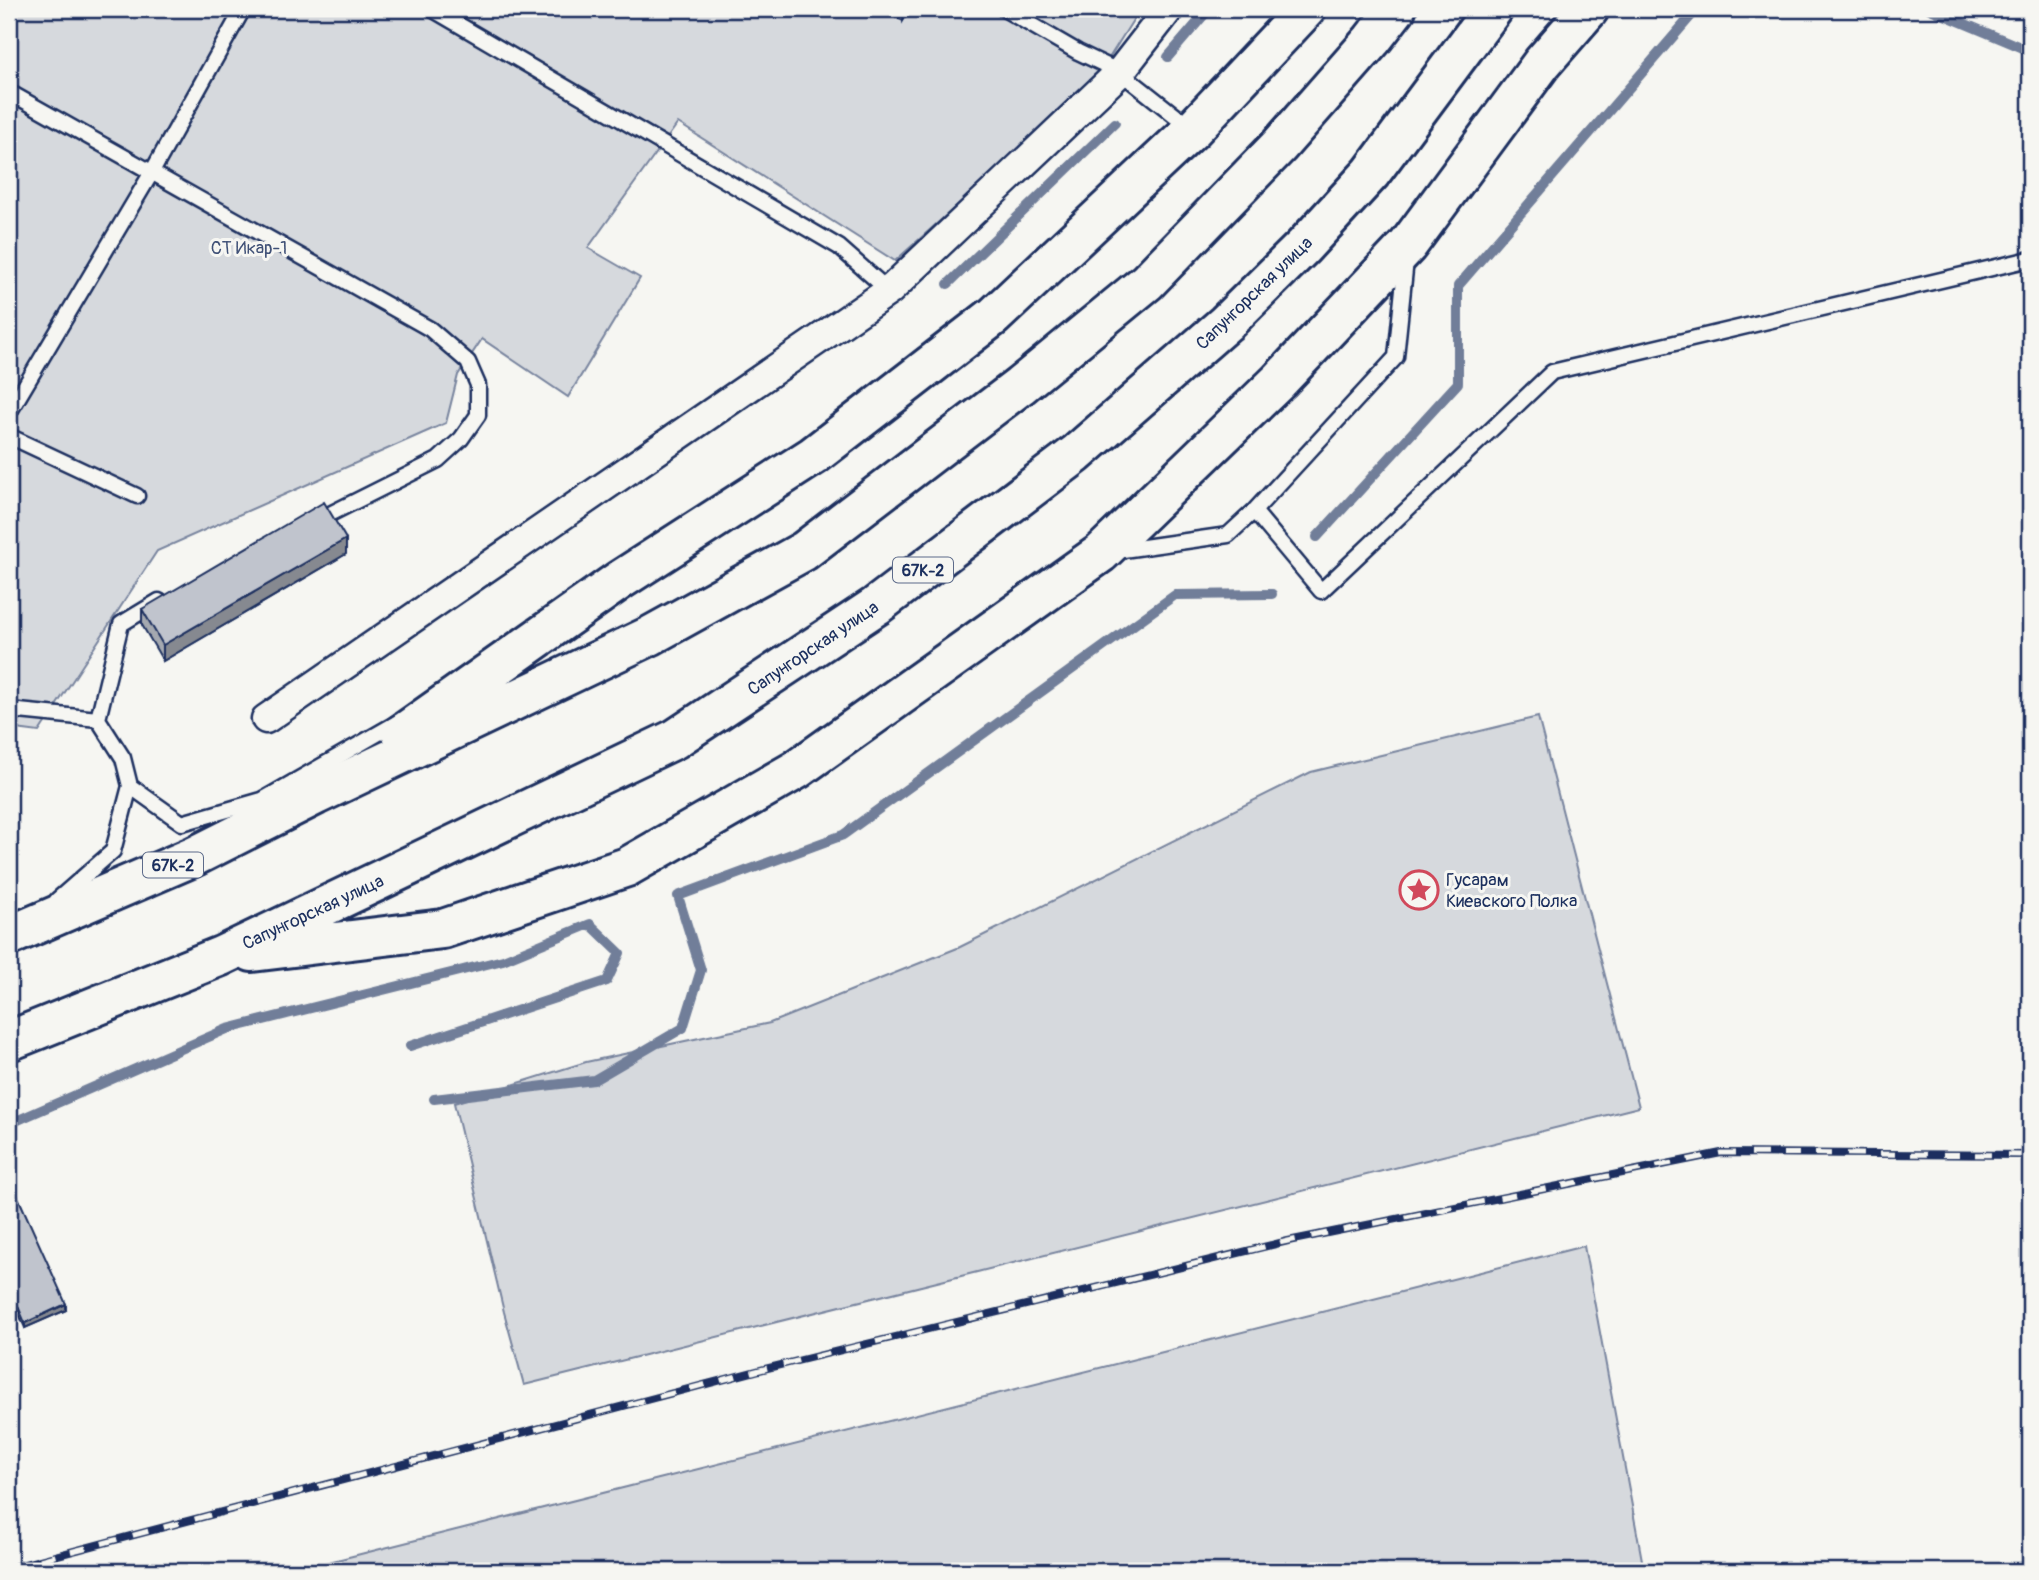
<svg xmlns="http://www.w3.org/2000/svg" width="2039" height="1580" font-family="Pangolin,sans-serif">
<rect width="100%" height="100%" fill="#f6f6f2"/>
<filter id="ink" filterUnits="userSpaceOnUse"><feTurbulence type="fractalNoise" baseFrequency=".0143" numOctaves="2"/><feDisplacementMap in="SourceGraphic" scale="14" xChannelSelector="R" yChannelSelector="G"/><feConvolveMatrix kernelMatrix="1 2 1 2 8 2 1 2 1" color-interpolation-filters="sRGB"/></filter>
<g filter="url(#ink)">
<path fill="#d6d9dd" stroke="#78849e" stroke-width="2" d="M9,9h1131l-48,76 -197,176 -217,-138 -90,125 52,30 -72,119 -86,-58 -24,36 -12,48 -289,128 -118,181 -30,-4z
M1538,717l101,390 -1115,278 -20,-73 -50,-209 132,-41 184,-39 190,-76 351,-175z
M1584,1246l60,325h-1351z"/>
<g fill="none" stroke-linecap="round" stroke-linejoin="round">
<path stroke="#717e99" stroke-width="10" d="M1930,9l100,42
M1168,57l41,-48
M948,284l167,-161
M1317,537l141,-154v-97l239,-277
M434,1099l160,-19 89,-52 18,-58 -23,-74 165,-61 332,-240 97,-1
M9,1124l218,-95 276,-69 87,-36 30,29 -13,28 -197,65"/>
<g stroke="#1b2f5e" stroke-width="19">
<path id="service" d="M432,9l407,238 50,44
M1004,9l74,43 42,20 71,56
M9,92l421,237 38,33 10,23v30l-17,24 -23,21 -124,62
M9,413l143,-241 91,-163
M9,436l128,60
M1254,511l67,80 231,-219 478,-113
M1116,551l112,-16 26,-24 142,-154 10,-97
M9,710l89,9 25,39 7,28 -17,65 -56,49
M98,719l23,-95 38,-23
M130,786l52,37 80,-23 138,-79"/>
</g>
<g stroke="#1b2f5e" stroke-width="33">
<path id="minor" d="M266,719l623,-428 231,-219 49,-63"/>
</g>
<g stroke="#1b2f5e" stroke-width="44">
<path id="primary" d="M402,734l218,-154 193,-124 181,-140 199,-187 113,-120
M9,936l186,-80 121,-61 334,-159 154,-85 216,-165 127,-104 132,-136 93,-106 24,-31
M252,952l191,-23 184,-62 169,-97 305,-217 178,-172 129,-136 134,-182 47,-54
M9,1041l212,-85 454,-217 201,-133 200,-152 150,-131 77,-76 68,-74 122,-164"/>
</g>
<use href="#service" stroke="#f6f6f2" stroke-width="14"/>
<use href="#minor" stroke="#f6f6f2" stroke-width="28"/>
<use href="#primary" stroke="#f6f6f2" stroke-width="38"/>
<g stroke="#1b2f5e" stroke-width="8">
<path id="rail" d="M9,1568l751,-198 528,-129 433,-88 309,2"/>
</g>
<use href="#rail" stroke="#f6f6f2" stroke-width="5" stroke-dasharray="16" stroke-linecap="butt"/>
</g>
<path fill="#a5a9b0" stroke="#1b2f5e" stroke-width="2" d="M881,9h29l-7,12z
M346,554l-183,107 -21,-36v-16z
M9,1177l57,133 -41,18 -16,-37z"/>
<path fill="#868990" stroke="#1b2f5e" stroke-width="2" d="M904,9h6l-7,12v-10z
M346,539v15l-183,107v-16z
M66,1304v6l-41,18v-5z"/>
<path fill="#c0c4cd" stroke="#1b2f5e" stroke-width="2" d="M324,502l22,37 -183,106 -21,-36z
M9,1177l57,127 -41,19 -16,-38z"/>
</g>
<defs>
<g id="sight-ring" transform="scale(2.0125)"><circle r="9.5" fill="#f6f6f2" stroke="#d1495b" stroke-width="1.5"/><path d="M0-6L1.8-2.2L6-1.7L2.9 1.2L3.7 5.4L0 3.3L-3.7 5.4L-2.9 1.2L-6-1.7L-1.8-2.2Z" fill="#d1495b"/></g>
</defs>
<g fill-rule="evenodd">
<use href="#sight-ring" x="1419" y="890"/>
</g>
<g text-anchor="middle" stroke-width="6" stroke-linejoin="round" paint-order="stroke">
<g fill="#f6f6f2" stroke="#5d6b8a" stroke-width="2">
<rect x="893" y="557.5" width="60" height="25" rx="5"/>
<rect x="143" y="852.5" width="60" height="25" rx="5"/>
</g>
<g font-size="16" font-weight="bold" fill="#1b2f5e">
<text x="923" y="576">67К-2</text>
<text x="173" y="871">67К-2</text>
</g>
<g font-size="18" fill="#405177" stroke="#f6f6f2">
<text x="249" y="254">СТ Икар-1</text>
</g>
<g font-size="18" fill="#1b2f5e" stroke="#f6f6f2">
<text transform="translate(1254 293) rotate(-44)" y="6">Сапунгорская улица</text>
<text transform="translate(813 648) rotate(-34)" y="6">Сапунгорская улица</text>
<text transform="translate(313 912) rotate(-25)" y="6">Сапунгорская улица</text>
</g>
<g font-size="18" fill="#1b2f5e" stroke="#f6f6f2" text-anchor="start">
<text x="1446" y="886">Гусарам<tspan x="1446" dy="21">Киевского Полка</tspan></text>
</g>
</g>
<rect width="2039" height="1580" fill="none" stroke="#f6f6f2" stroke-width="35"/>
<rect x="18" y="18" width="2004" height="1545" fill="none" stroke="#1b2f5e" stroke-width="2.5" filter="url(#ink)"/>
</svg>
